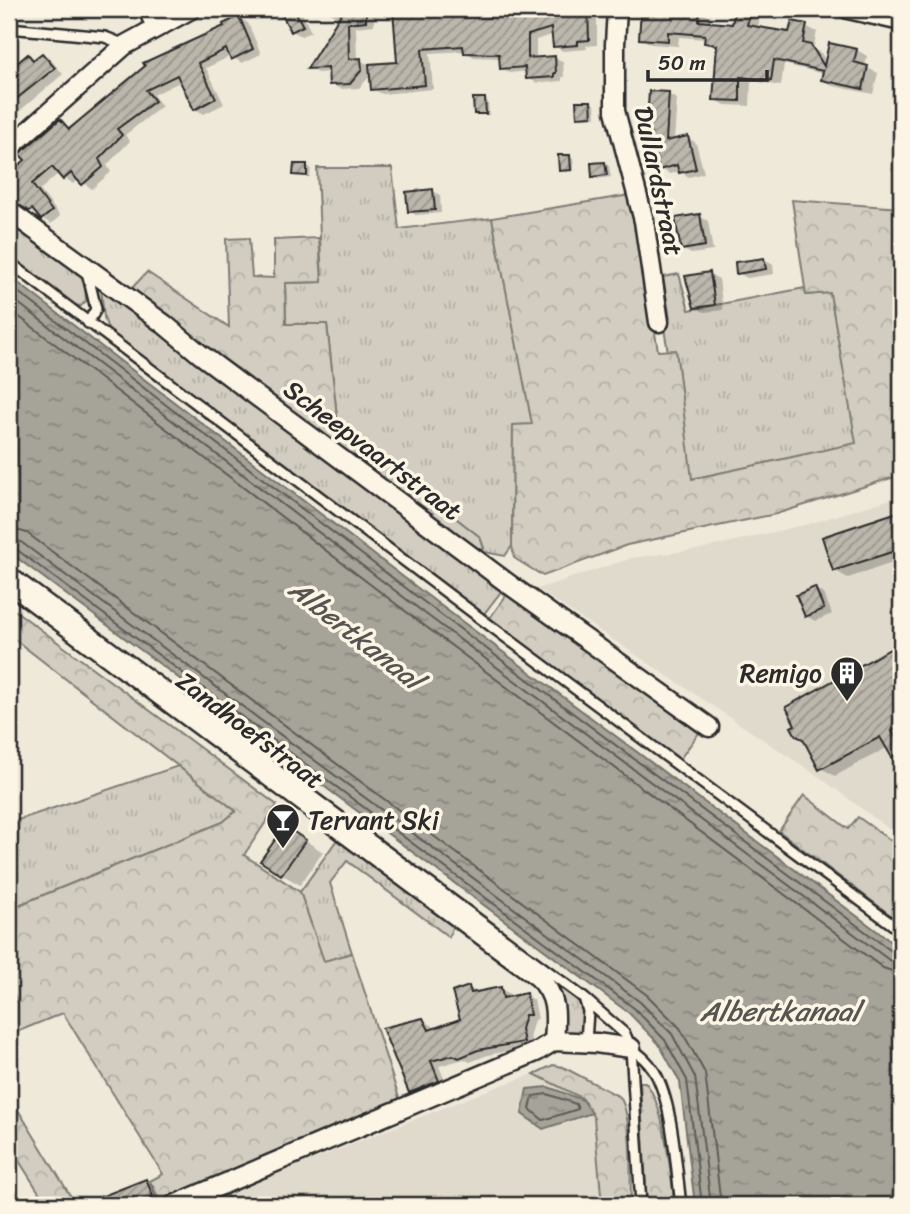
<svg xmlns="http://www.w3.org/2000/svg" width="910" height="1214" font-family="Sriracha,sans-serif">
<defs>
<pattern id="grass-tufts" width="24" height="20" patternUnits="userSpaceOnUse" patternTransform="scale(1.75)"><rect width="24" height="20" fill="#d2cdc0"/><path d="M3 7l-1-3M5 7V3M7 7l1-3M15 17l-1-3M17 17v-4M19 17l1-3" fill="none" stroke="#b4b0a5"/></pattern>
<pattern id="forest-crowns" width="20" height="18" patternUnits="userSpaceOnUse" patternTransform="scale(1.75)"><rect width="20" height="18" fill="#d2cdc0"/><path d="M2 6a3 3 0 1 1 6 0M12 15a3 3 0 1 1 6 0" fill="none" stroke="#b4b0a5"/></pattern>
<pattern id="water-ripples" width="26" height="14" patternUnits="userSpaceOnUse" patternTransform="scale(1.75)"><rect width="26" height="14" fill="#a6a399"/><path d="M2 4q2-2 4 0t4 0M15 11q2-2 4 0t4 0" fill="none" stroke="#87857d"/></pattern>
<pattern id="building-hatch" width="6" height="6" patternUnits="userSpaceOnUse" patternTransform="scale(1.75)"><rect width="6" height="6" fill="#bcb7ac"/><path d="M-1 1l2-2M0 6l6-6M5 7l2-2" fill="none" stroke="#99958c"/></pattern>
</defs>
<rect width="100%" height="100%" fill="#efe9da"/>
<filter id="ink" filterUnits="userSpaceOnUse"><feTurbulence type="fractalNoise" baseFrequency=".0143" numOctaves="2"/><feDisplacementMap in="SourceGraphic" scale="14" xChannelSelector="R" yChannelSelector="G"/><feConvolveMatrix kernelMatrix="1 2 1 2 8 2 1 2 1" color-interpolation-filters="sRGB"/></filter>
<g filter="url(#ink)">
<path fill="#e0dacc" d="M901,496v342l-83,-62 -281,-187 95,-31 69,-9 111,-26z
M534,1074l48,24 12,20 8,87h-371l-5,-11 265,-105z"/>
<path fill="url(#grass-tufts)" stroke="#7e7c76" stroke-width="2" d="M317,168h75l7,61 93,-11 41,207 -20,1 -1,120 -7,10 -26,-5 5,-3 -4,-11 -142,-111 -11,-102 -41,1 -1,-42 37,-1z
M9,222l72,51 4,10 1,18 -5,5 -7,-1 -65,-50z
M679,274l10,36 116,-22 1,7 24,-2 27,151 -166,35 -15,-128 -8,1 -5,-29 7,-5 -7,-41z
M101,288l402,301 -20,26 -374,-282 -5,-16z
M178,766l58,45 -13,11 -214,87v-86z
M341,834l113,87 -5,16 -102,-76 -17,22 22,70 -28,9 -24,-70z
M557,983c24,18 27,20 26,50h-15l-5,-3v-28l-7,-17z"/>
<path fill="url(#forest-crowns)" stroke="#7e7c76" stroke-width="2" d="M630,195l7,29 21,127 18,-1 16,129 164,-36 -26,-150 -24,2 -14,-95 109,8v267l-125,39 -149,31 -84,31 -29,-18 -2,-12 1,-121 19,-1 -40,-206z
M249,238l3,39 22,1v-38l45,-2 3,44 -37,1 1,41h41l11,102 142,111 4,12 -5,2 -8,-2 -63,-46 -276,-215 15,-16 82,55 -3,-88z
M508,593l191,140 -20,27 -190,-141z
M9,606l268,199 -33,50 56,37 24,69 28,-8 48,148 -242,100 -8,-20 13,-7 -100,-161 -54,22v-30l8,-4 -8,-18v-74l214,-87 13,-11 -227,-176z
M804,795l44,34 10,-12 43,31v75l-122,-92z
M553,1065l10,2 57,30c13,20 10,82 11,108h-29l-8,-87 -12,-20 -48,-24z
M640,1082h5c20,21 25,92 30,123h-28z
M9,1095l67,110h-29l-38,-60z
M226,1194l5,11h-32z"/>
<path fill="url(#water-ripples)" stroke="#75736d" stroke-width="2" d="M9,276l427,326 465,347v256h-206l-15,-123 -21,-38 -30,-31 -620,-461z
M548,1087l35,13 9,13 -49,16 -21,-15 5,-25z"/>
<path fill="#0003" fill-rule="evenodd" d="M281,9h23l-3,2 10,21 -10,4 -9,-5z
M330,9h6v3l7,-3h195v5l50,-4 9,5v30l-11,1 1,3 -24,2 -9,-5v-12l-18,6v19l19,-2 8,5 1,15h-2v4l-25,2 -9,-5 -1,-7 -17,2 -8,-5 -1,-10 -27,-1 -9,-6 -35,2 3,36 -51,5 -9,-5 -1,-15 -13,14 -19,1 -9,-5 -1,-12 -13,1 -8,-5 31,-49 -10,-6zM393,15l6,48 -30,1 -12,-4 -1,-33 18,-2v-8z
M643,9l57,2 10,6v6l24,3 15,-11 10,6 -1,7 33,6 15,-8 11,6 -4,17 8,4 6,9 30,-12 10,6 -2,11 13,6 -5,21 -40,-8 -10,-6 1,-6 -40,-10 -3,22 -30,-5 -1,25 -25,-1 -10,-6 3,-50 -12,-7v-3l-27,-2 -1,9 -27,-2 -10,-6z
M239,18l9,5 13,31 -19,9 -11,-7 -25,12 18,36 -20,10 -9,-5 -13,-28 -29,14 9,11 -37,29 5,6 -23,24 4,7 -19,17 -13,-10 -6,5 -14,-11 -19,17 20,26 -9,8 -39,-25 2,-2 -5,-7v-14l18,-15 33,-40 11,8z
M42,55l9,5 12,14 -54,46v-47l19,-17 8,4z
M668,94l9,5 -3,42 13,-4 9,6 8,30 -15,4 -10,-6 -9,3 -9,-5z
M485,99l3,3 1,13h-10l-4,-2z
M591,103l4,2 1,12 -13,1 -4,-2z
M898,139l3,1v35l-10,-5z
M569,157l4,2 1,12 -9,1 -4,-2z
M605,164l4,2 2,11 -14,2 -3,-3z
M307,166l4,2 -1,9 -15,-3z
M433,191l7,4 1,18 -25,2 -7,-4z
M699,216l9,5 5,30 -22,3 -9,-5z
M764,259l9,6 1,9 -27,4 -9,-5z
M710,274l9,5 4,31 -19,2 -9,-5z
M901,513v47l-53,18 -14,-8 -10,-32z
M815,589l9,5 8,20 -17,7 -9,-5z
M901,645v119l-4,-2 -9,-15 -53,29 -14,-8 -33,-61z
M286,828l37,24 -23,33 -19,-11z
M469,988l10,5 22,-4 9,5 1,4 14,-3 9,5 4,19 -4,1 -4,14 2,12 -44,9 -18,7 -6,-3 -25,7 8,20 -28,11 -9,-5 13,-72 9,5 3,5 27,-9z
M146,1180l9,6 6,15 -12,4h-47l-2,-7z"/>
<g fill="none" stroke-linecap="round" stroke-linejoin="round">
<path stroke="#5c5b57" stroke-width="2" d="M9,285l423,323 462,345 7,1
M9,296l418,319 462,345 12,3
M9,309l412,314 462,345 18,6
M9,528l18,5 620,462 33,33 25,45 16,132
M9,539l12,3 619,460 32,32 23,43 16,128
M9,547l7,2 618,459 31,32 22,40 15,125
M547,1094l29,10 2,5 -35,11 -13,-11 3,-13z"/>
</g>
<path fill="url(#building-hatch)" stroke="#2b2b2b" stroke-width="2" d="M279,9h15l9,17 -12,6z
M344,9h22v12l-18,2 1,36 12,-1 1,12 -12,14 -21,1 -1,-17 -21,1z
M393,9h137v4l58,-4 1,31 -11,1v4l-25,2 -2,-19 -23,7v23l27,-2 1,17h-2v4l-28,2 -1,-12 -25,2 -1,-15 -35,-1 -1,-7 -41,3 3,36 -54,5 -2,-26 28,-2z
M641,9h59l-1,12 33,3 3,-13 15,2 -3,12 42,7 3,-11 15,3 -4,19 8,2 13,21 5,-23 28,6 -3,13 14,4 -5,23 -42,-9 2,-9 -49,-11 -3,21 -31,-4v24l-27,-1 4,-55 -13,-2 1,-8 -37,-3v9l-29,-2z
M239,16l14,33 -22,11 -5,-11 -28,14 18,35 -22,12 -17,-35 -31,15 9,11 -38,28 5,6 -23,24 4,8 -21,18 -11,-12 -8,7 -11,-13 -20,17 20,27 -11,9 -9,-11 -3,2 -20,-12v-25l16,-14 -6,-6 41,-35 9,10 76,-63 -2,-3 81,-37 -1,-2z
M42,53l13,15 -46,37v-35l19,-16 5,6z
M649,91l20,1 -3,49 22,-5 8,33 -17,4 -2,-8 -18,5 -14,-63h3z
M473,98h12l1,16h-12z
M576,101h15l1,15 -15,1z
M558,155h12l1,15 -12,1z
M605,162l2,13 -15,2 -1,-14z
M294,164h13v12l-14,-1z
M433,189l2,21 -27,2 -2,-20z
M700,214l5,32 -24,4 -6,-32z
M764,258l2,11 -30,5 -1,-12z
M710,272l5,33 -21,3 -9,-32z
M901,511v38l-68,22 -11,-34z
M815,587l9,22 -19,8 -9,-22z
M901,643v83l-9,5 9,18v24l-21,-36 -61,33 -16,-31 -7,-3 -5,-9 4,-2 -9,-18z
M285,826l21,14 -25,35 -21,-14z
M469,986l2,7 30,-6 2,11 23,-5 4,22h-5l-4,14 3,13 -46,8 -19,8 -6,-3 -22,6 8,20 -30,12 -27,-65 41,-10 6,12 31,-11 -8,-27z
M146,1179l7,17 -25,9h-48z"/>
<g fill="none" stroke-linecap="round" stroke-linejoin="round">
<g stroke="#2b2b2b" stroke-width="14">
<path id="service" d="M9,28l96,9 20,8
M9,262l475,359 417,310
M87,272l9,37 -8,14
M9,571l575,427 4,13 -2,31
M585,999l40,35 6,14 10,157
M631,1048c9,7 17,13 23,23 19,31 22,97 27,134"/>
</g>
<g stroke="#2b2b2b" stroke-width="23">
<path id="minor" d="M148,9l8,18
M617,9l-2,35v67l29,110 15,101
M848,9l53,12
M9,148l116,-103 66,-36
M9,211l155,113 36,30 310,231 199,142
M9,583l529,394c20,19 18,39 16,64
M174,1205l362,-153 18,-11 42,2 35,5"/>
</g>
<use href="#service" stroke="#fcf5e5" stroke-width="9"/>
<use href="#minor" stroke="#fcf5e5" stroke-width="18"/>
</g>
</g>
<defs>
<g id="building-pin" transform="scale(1.75)"><path d="M0 17L-7.5 6A9.5 9.5 0 1 1 7.5 6Z" fill="#2b2b2b" stroke="#fcf5e5"/><path d="M-4-6H4V6H1V3H-1V6H-4ZM-2.5-4.3h1.7v1.8h-1.7ZM.8-4.3h1.7v1.8H.8ZM-2.5-1h1.7V.8h-1.7ZM.8-1h1.7V.8H.8Z" fill="#fff"/></g>
<g id="bar-pin" transform="scale(1.75)"><path d="M0 17L-7.5 6A9.5 9.5 0 1 1 7.5 6Z" fill="#2b2b2b" stroke="#fcf5e5"/><path d="M-6-5H6L.8 .8V4.5H3.5V6h-7V4.5H-.8V.8Z" fill="#fff"/></g>
</defs>
<g fill-rule="evenodd">
<use href="#building-pin" x="847" y="673"/>
<use href="#bar-pin" x="283" y="820"/>
</g>
<g text-anchor="middle" stroke-width="7" stroke-linejoin="round" paint-order="stroke">
<g font-size="26" fill="#2b2b2b" stroke="#fcf5e5">
<text transform="translate(659 181) rotate(78)" y="9">Dullardstraat</text>
<text transform="translate(373 450) rotate(37)" y="9">Scheepvaartstraat</text>
<text transform="translate(250 730) rotate(37)" y="9">Zandhoefstraat</text>
</g>
<g font-size="26" fill="#2b2b2b" stroke="#fcf5e5" text-anchor="end">
<text x="822" y="682">Remigo</text>
<text x="308" y="829" text-anchor="start">Tervant Ski</text>
</g>
<g font-size="28" font-style="italic" fill="#565552" stroke="#fcf5e5">
<text transform="translate(356 634) rotate(38)" y="10">Albertkanaal</text>
<text x="780" y="1021">Albertkanaal</text>
</g>
</g>
<rect width="910" height="1214" fill="none" stroke="#fcf5e5" stroke-width="35"/>
<rect x="18" y="18" width="875" height="1179" fill="none" stroke="#2b2b2b" stroke-width="2.5" filter="url(#ink)"/>
<path d="M648 70v10h119v-10" fill="none" stroke="#2b2b2b" stroke-width="3.5"/>
<text x="658" y="70" font-size="21" fill="#2b2b2b" stroke="#fcf5e5" stroke-width="5" paint-order="stroke">50 m</text>
</svg>
